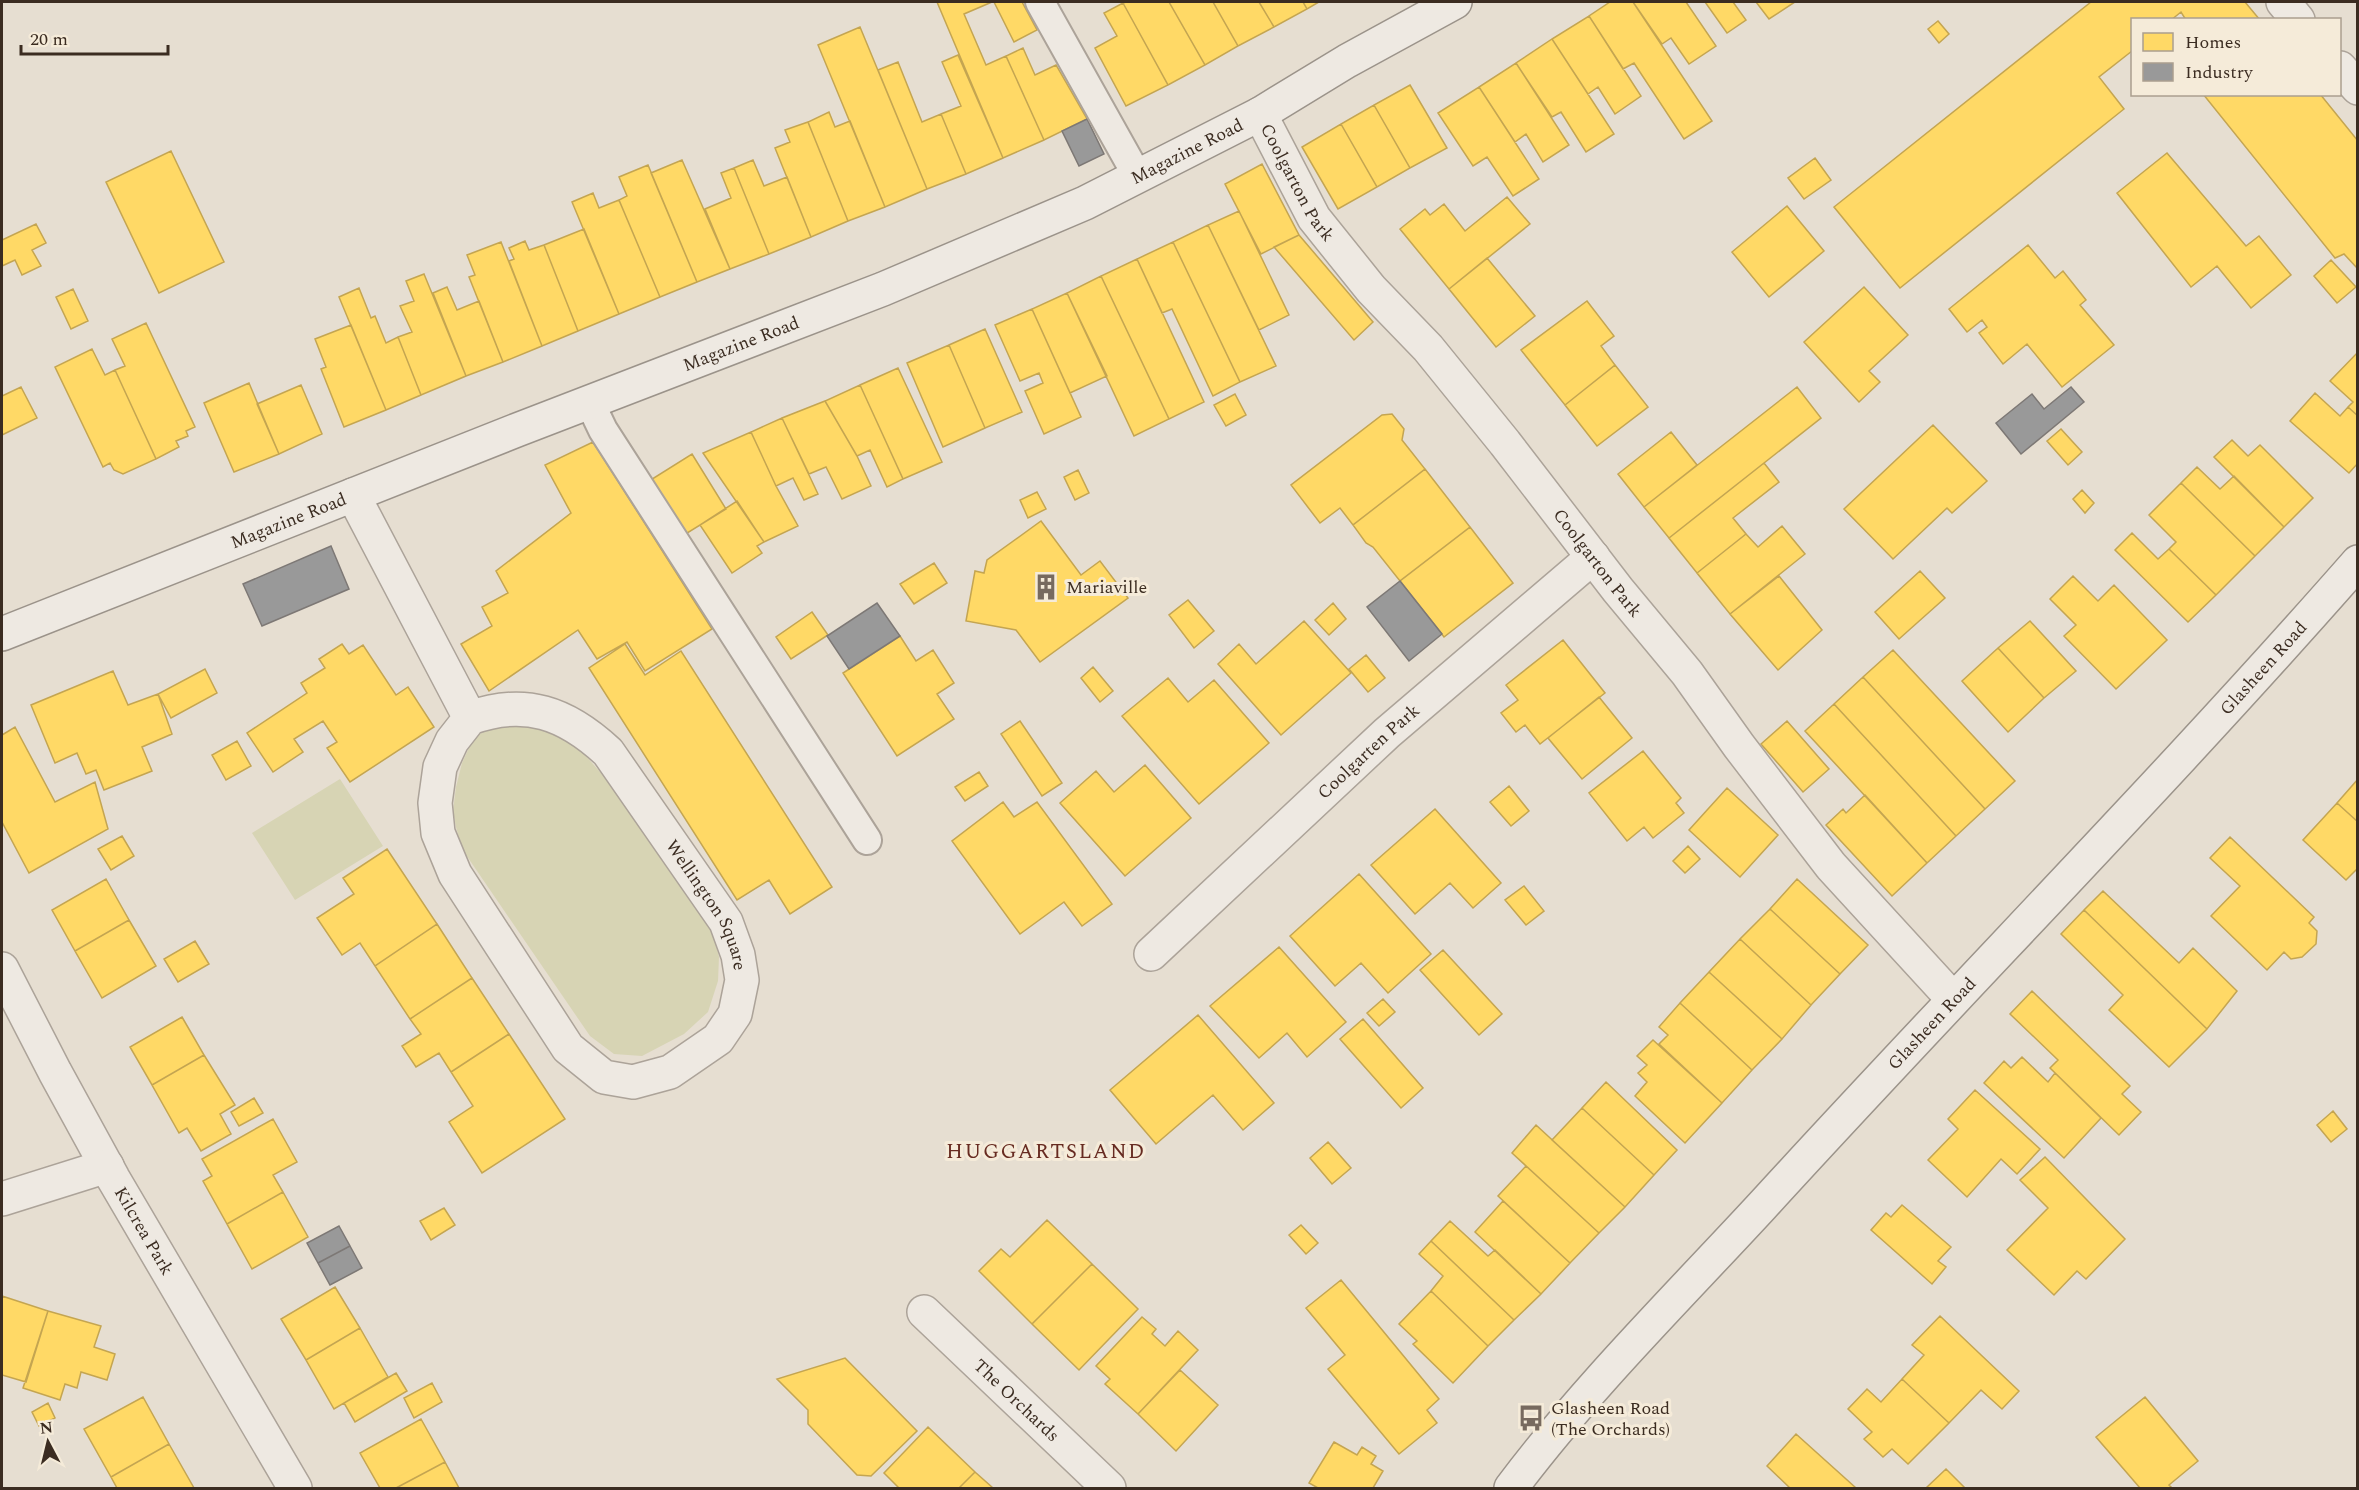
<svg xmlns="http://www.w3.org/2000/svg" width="2359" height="1490" font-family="Spectral,serif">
<rect width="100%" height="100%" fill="#e6ded1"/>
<path fill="#d7d4b4" d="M509,723l43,6 26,18 37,42 35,47 64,100 5,21 -1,24 -10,31 -24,22 -42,22 -28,-2 -24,-18 -128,-187 -6,-22 -3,-16 3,-24 6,-24 11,-24 17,-12z
M340,779l43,67 -88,54 -43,-67z"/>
<path fill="#ffd966" stroke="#c4a551" stroke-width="1.5" d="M937,2h55l-28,12 22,51 20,-9 38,84 -41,18z
M994,2h28l15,28 -23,12z
M1126,2h43l36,63 -37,20 -45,-82z
M1169,2h44l25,44 -33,19z
M1213,2h46l15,25 -36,19z
M1259,2h44l4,7 -33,18z
M1303,2h16l-12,7z
M1610,2h23l79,119 -28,18 -50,-76 -11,6 -34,-53z
M1633,2h53l30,44 -27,18 -18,-26 -9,6z
M1705,2h28l13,18 -19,13z
M1756,2h39l-26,17z
M2091,2h154l15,18h-74l-5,-8 -10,8h-39v31l-33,26 25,32 -224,179 -66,-81z
M1123,3l45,82 -42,21 -31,-58 22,-12 -13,-23z
M1589,16l52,80 -26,18 -17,-27 -10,7 -36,-55z
M1938,21l11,13 -10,9 -11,-14z
M860,27l67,162 -42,18 -67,-162z
M1552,39l62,95 -28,18 -25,-40 -9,5 -36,-54z
M1023,48l12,27 21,-10 31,54 -43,21 -38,-84z
M958,55l45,103 -37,16 -25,-60 20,-8 -19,-44z
M898,62l24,60 19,-8 25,60 -39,15 -49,-119z
M1516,63l53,82 -26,17 -17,-28 -11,8 -36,-55z
M1410,85l37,63 -37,20 -36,-63z
M1479,87l60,92 -26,17 -26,-39 -14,9 -35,-53z
M2203,94h117l38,47v128l-14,-15 -9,4z
M1374,105l36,63 -33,19 -36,-63z
M829,112l6,15 15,-6 35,86 -37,14 -40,-99z
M808,122l40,99 -37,16 -36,-89 15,-6 -5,-12z
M1341,124l36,63 -39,22 -36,-62z
M171,151l53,111 -65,31 -53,-111z
M2167,153l79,93 13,-10 32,39 -40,33 -34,-42 -26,21 -74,-94z
M1815,158l16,22 -27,19 -16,-21z
M682,160l48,109 -33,13 -46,-109z
M753,160l11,26 23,-9 24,60 -42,17 -35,-86z
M1262,164l37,71 -38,19 -36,-70z
M648,165l49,117 -37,15 -41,-97 8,-4 -8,-19z
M734,168l35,86 -39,15 -25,-60 26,-11 -10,-25z
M593,193l6,15 20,-8 41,97 -41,17 -47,-112z
M1507,197l23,27 -81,65 -49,-60 25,-20 5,6 14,-11 21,27z
M1787,206l37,45 -55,46 -37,-45z
M1239,211l50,104 -30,15 -51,-105z
M36,224l10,19 -14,7 9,16 -19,9 -7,-15 -13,6v-26z
M1208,225l68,141 -36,16 -67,-140z
M584,229l35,85 -41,17 -34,-86z
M1299,235l74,87 -19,18 -80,-93z
M525,241l4,9 15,-5 34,86 -36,15 -33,-85 5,-2 -5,-11z
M501,242l41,104 -39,16 -34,-85 6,-2 -8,-20z
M1173,242l67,140 -27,14 -41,-87 -10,4 -25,-54z
M2028,245l27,33 8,-7 23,29 -6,5 34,40 -52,42 -35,-43 -24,20 -24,-31 8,-6 -5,-7 -15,12 -18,-23z
M1487,258l48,58 -39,31 -47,-58z
M1137,259l67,143 -35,17 -68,-143z
M2331,260l25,27 -19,16 -23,-27z
M424,274l42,102 -45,19 -23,-58 14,-5 -12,-26 14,-5 -8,-20z
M1101,276l68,143 -35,17 -67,-143z
M447,287l10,23 22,-9 24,61 -37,14 -33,-83z
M1864,287l44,48 -39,36 11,11 -21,20 -55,-60z
M359,288l12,30 4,-2 11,27 12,-6 23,58 -35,15 -47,-113z
M73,289l15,32 -17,8 -15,-32z
M1067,293l40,83 -37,17 -38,-84z
M1587,301l27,35 -13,10 14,19 -50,40 -44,-55z
M1032,309l49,108 -37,17 -19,-43 18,-8 -4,-10 -19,8 -25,-56z
M146,323l49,104 -9,4 2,5 -12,5 3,6 -23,12 -41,-89 10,-4 -13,-27z
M351,325l35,85 -42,17 -23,-58 5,-2 -11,-28z
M985,329l37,83 -37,16 -36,-83z
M949,345l36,83 -42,19 -36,-84z
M92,349l13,26 10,-5 41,89 -33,15 -9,-4 -4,-7 -7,4 -48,-100z
M2358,352v64l-10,-9 5,-5 -23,-21z
M1615,365l33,42 -51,39 -32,-41z
M898,368l44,94 -39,17 -43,-94z
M249,383l30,71 -45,18 -30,-69z
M301,385l21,49 -43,20 -22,-50z
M860,385l43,94 -16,8 -17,-37 -13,6 -32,-55z
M21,387l16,31 -35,17v-39z
M1797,387l24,31 -152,120 -25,-31z
M2315,393l25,23 8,-9 10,9v47l-9,10 -59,-52z
M1235,394l11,21 -20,11 -12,-21z
M825,401l32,55 14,30 -29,13 -16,-32 -17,7 -27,-56z
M1392,414l12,15 -2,11 23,29 -72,56 -13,-17 -20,15 -29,-38 91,-70z
M782,418l36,76 -14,6 -11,-22 -17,8 -25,-54z
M1933,425l54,56 -35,32 -5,-5 -54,51 -49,-50z
M2061,429l21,23 -14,13 -21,-24z
M751,432l25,54 22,40 -34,16 -61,-89z
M1671,432l26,33 -53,42 -26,-33z
M2232,440l16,16 12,-11 53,53 -29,29 -70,-70z
M593,442l119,187 -67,42 -18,-29 -30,17 -19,-29 -89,61 -28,-47 31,-18 -10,-19 26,-14 -12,-22 75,-58 -26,-48z
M692,454l34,55 -42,26 -35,-54z
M1764,463l15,19 -46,36 13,16 -49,39 -28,-35z
M2197,467l23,22 14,-13 50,51 -29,29 -74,-73z
M1425,469l45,58 -70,54 -27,-34 -7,-4 -13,-18z
M1078,470l11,23 -14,7 -11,-23z
M2181,483l74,73 -39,39 -47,-46 7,-7 -27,-27z
M2082,490l12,13 -9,10 -12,-14z
M1037,492l9,17 -18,9 -8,-18z
M737,501l27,41 -7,4 5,7 -30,20 -32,-48z
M1041,521l40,54 19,-14 28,37 -88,64 -24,-32 -50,-9 9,-50 9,2 3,-13z
M1782,526l23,28 -75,60 -33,-41 49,-39 12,13z
M1470,527l43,56 -69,54 -44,-56z
M2132,533l26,26 11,-10 47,46 -28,27 -73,-72z
M934,563l13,20 -33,21 -14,-20z
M1920,571l25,27 -46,41 -24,-27z
M1779,576l43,54 -44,40 -48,-56z
M2073,576l25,25 16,-16 53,55 -51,49 -52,-53 12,-11 -26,-26z
M1188,600l26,31 -20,17 -25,-33z
M1333,603l13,16 -17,16 -14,-15z
M812,612l16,23 -37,24 -15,-22z
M1304,621l47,52 -70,62 -63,-71 21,-20 17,20z
M2030,621l46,50 -32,27 -46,-50z
M900,636l16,25 17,-11 21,33 -17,11 17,25 -57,37 -54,-83z
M1563,640l42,53 -65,51 -15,-19 -9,7 -15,-19 17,-13 -12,-15z
M342,644l7,10 14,-9 33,50 12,-8 26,40 -84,55 -23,-34 10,-6 -14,-21 -29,18 9,13 -30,20 -26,-39 60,-40 -6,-10 24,-15 -6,-9z
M625,644l20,31 36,-24 151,236 -42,27 -21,-34 -32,20 -148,-232z
M1998,648l46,50 -36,34 -46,-51z
M1893,650l122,131 -30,28 -122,-132z
M1366,655l19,23 -17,14 -19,-23z
M1093,667l20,24 -13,11 -19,-24z
M205,669l12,24 -46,25 -13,-24z
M113,671l15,34 30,-11 14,40 -30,13 10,24 -48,19 -8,-20 -10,4 -9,-21 -22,10 -24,-58z
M1863,677l122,132 -29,27 -122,-132z
M1168,678l20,24 26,-22 55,63 -70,61 -77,-88z
M1599,697l33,41 -50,41 -34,-41z
M1834,704l122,132 -29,27 -122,-132z
M1020,721l42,62 -20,13 -41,-62z
M1787,721l42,48 -26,23 -42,-48z
M15,727l40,75 40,-20 13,47 -79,44 -27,-51v-87z
M237,741l14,25 -25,14 -14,-25z
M1643,751l38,47 -5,5 8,10 -31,25 -9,-11 -17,14 -38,-48z
M1145,765l46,53 -66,58 -65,-73 36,-32 18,21z
M979,772l9,14 -23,15 -10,-14z
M2358,779v43l-21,-19z
M1509,786l20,25 -18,15 -21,-24z
M1727,788l51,47 -38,42 -51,-47z
M1865,795l62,68 -35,33 -66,-71 17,-16 3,4z
M1003,802l11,15 23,-15 75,102 -30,22 -18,-24 -44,32 -68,-93z
M2337,803l21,19v46l-12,12 -43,-40z
M1435,809l66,74 -28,25 -23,-25 -35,31 -44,-49z
M122,836l12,20 -23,14 -13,-21z
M2230,837l84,80 -5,6 8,8 -1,13 -14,13 -11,2 -7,-7 -17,18 -56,-54 29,-30 -30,-28z
M1688,846l12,13 -15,14 -12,-12z
M387,849l50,75 -62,42 -15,-23 -18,12 -25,-37 37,-24 -11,-16z
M1359,874l72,80 -43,39 -27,-30 -26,23 -45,-50z
M106,879l23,41 -54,31 -23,-41z
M1797,879l71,66 -28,29 -70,-65z
M1524,886l20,25 -18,14 -21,-25z
M2103,891l76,72 14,-15 44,43 -30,38 -123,-119z
M1770,909l70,65 -29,31 -71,-66z
M2084,910l123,119 -38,38 -60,-57 14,-15 -62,-61z
M129,920l27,46 -54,32 -27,-47z
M437,924l35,54 -62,41 -35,-53z
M1740,939l71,66 -29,34 -73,-67z
M195,941l14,23 -31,18 -14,-23z
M1279,947l67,75 -39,35 -20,-24 -28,25 -49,-52z
M1443,950l59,64 -23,21 -59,-65z
M1709,972l73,67 -30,31 -72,-67z
M472,978l37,56 -58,38 -12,-19 -23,14 -14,-21 19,-12 -11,-15z
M2032,991l98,95 -8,8 19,18 -22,23 -69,-67 8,-8 -48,-46z
M1383,999l12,13 -16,14 -12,-13z
M1680,1003l72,67 -30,33 -63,-59 9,-9 -9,-8z
M1198,1015l76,88 -31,27 -30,-35 -57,49 -46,-54z
M182,1017l22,38 -52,30 -22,-38z
M1363,1019l60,69 -22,20 -61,-69z
M509,1034l56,85 -83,54 -33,-51 24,-16 -22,-34z
M1653,1040l69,63 -37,40 -50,-47 12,-14 -9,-9 9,-8 -10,-9z
M204,1055l31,50 -15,9 11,20 -30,17 -14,-23 -8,5 -27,-48z
M2022,1057l26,25 7,-9 46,45 -37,40 -80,-75 20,-22 7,7z
M1606,1082l71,68 -23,25 -72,-67z
M1975,1090l65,59 -23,25 -16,-15 -34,38 -39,-37 30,-31 -10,-10z
M254,1098l9,15 -24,13 -8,-14z
M1582,1108l72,67 -29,32 -73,-67z
M2333,1111l14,18 -16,13 -14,-17z
M273,1119l24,43 -24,13 10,17 -56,32 -24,-43 9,-5 -10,-17z
M1536,1125l89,82 -26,26 -87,-80z
M1328,1142l23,26 -19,16 -22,-26z
M2045,1157l80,82 -39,40 -9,-8 -23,24 -47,-45 41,-42 -28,-28z
M1526,1166l73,67 -29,30 -72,-67z
M283,1192l25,45 -56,32 -25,-45z
M1503,1201l67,62 -29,31 -66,-62z
M1902,1205l49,42 -13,14 8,6 -14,17 -61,-54 15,-17 5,4z
M444,1208l11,17 -24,15 -11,-19z
M1047,1220l45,44 -60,60 -53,-53 22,-22 9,8z
M1450,1221l38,35 7,-6 46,44 -27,26 -83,-79z
M1301,1225l17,18 -12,11 -17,-19z
M1431,1241l83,79 -26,26 -57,-55 12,-15 -24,-22z
M1092,1264l46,45 -59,61 -47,-46z
M1341,1280l98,119 -12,11 10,13 -38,31 -71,-85 17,-14 -39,-47z
M335,1287l25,41 -54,32 -25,-41z
M1431,1291l57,55 -35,37 -40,-39 4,-3 -18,-17z
M2,1296l46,15 -22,71 -24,-7z
M48,1311l53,15 -7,21 21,7 -8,26 -26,-8 -4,16 -12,-4 -5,16 -37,-12z
M1940,1316l79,75 -17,18 -21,-19 -32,33 -47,-44 22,-24 -12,-10z
M1142,1317l14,12 -4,5 13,12 13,-15 20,19 -60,64 -33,-30 5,-5 -14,-13z
M360,1328l28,49 -54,32 -28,-49z
M845,1358l72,73 -46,45 -14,-1 -49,-51v-14l-31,-31z
M1180,1370l38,35 -42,46 -38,-37z
M396,1373l11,18 -52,31 -11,-19z
M1902,1379l47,44 -41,41 -16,-15 -9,8 -19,-18 8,-7 -24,-23 19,-20 14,13z
M432,1383l10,19 -28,16 -10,-20z
M143,1397l26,47 -58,33 -27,-48z
M2145,1397l53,64 -29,24 3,3h-32l-44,-51z
M48,1403l7,15 -16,8 -7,-14z
M421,1419l24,43 -49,26h-16l-20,-35z
M928,1427l47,45 -16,16h-60l-15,-15z
M1796,1434l60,54h-66l-23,-22z
M1334,1442l23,13 5,-8 14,9 -5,8 12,7 -10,17h-55l-9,-5z
M169,1444l25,44h-77l-6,-11z
M445,1462l14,26h-63z
M1946,1469l19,19h-39z
M975,1472l18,16h-34z"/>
<path fill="#999" stroke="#7d7875" stroke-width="1.5" d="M1087,119l17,35 -25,12 -17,-35z
M2071,387l13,15 -63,52 -25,-31 36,-29 12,15z
M331,546l18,43 -87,37 -19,-42z
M1400,581l42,53 -33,27 -42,-54z
M877,603l23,33 -51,33 -22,-33z
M339,1226l11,20 -32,17 -11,-20z
M350,1246l12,22 -32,17 -12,-22z"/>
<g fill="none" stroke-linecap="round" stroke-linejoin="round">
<g stroke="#aca399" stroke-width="32">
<path id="lane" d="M1040,2l98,175
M590,403l13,27 264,410"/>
</g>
<g stroke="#aca399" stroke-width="36">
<g id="street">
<path d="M2283,2l15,18"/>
<path d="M2340,68l18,20"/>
<path id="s1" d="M1260,114l54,104 57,71 57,59 77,95 113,147 69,83 52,73 92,120 122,133"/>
<path id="s2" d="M353,495l117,223c55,-20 96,-5 138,34l118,170 12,33 4,25 -7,34 -17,25 -48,33 -37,10 -29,-5 -36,-29 -113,-174 -17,-41 -3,-30 5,-36 12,-26 18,-23"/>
<path id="s3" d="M1151,954l236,-221 206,-176"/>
<path id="s4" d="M2,969l53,103 58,106 182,310"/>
<path d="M2,1199l105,-33"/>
<path id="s5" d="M924,1312l185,176"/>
</g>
</g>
<g stroke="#9b938a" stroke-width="36">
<g id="secondary">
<path id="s6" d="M2,634l515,-204 366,-141 202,-86 175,-89 87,-53 108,-59"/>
<path id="s7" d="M1511,1488c75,-100 166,-190 251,-282 197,-216 403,-424 596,-644"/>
</g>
</g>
<use href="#lane" stroke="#eee9e2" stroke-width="28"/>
<use href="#street" stroke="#eee9e2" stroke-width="33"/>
<use href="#secondary" stroke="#eee9e2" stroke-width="33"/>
</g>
<defs>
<g id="building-bare" transform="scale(2.07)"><path d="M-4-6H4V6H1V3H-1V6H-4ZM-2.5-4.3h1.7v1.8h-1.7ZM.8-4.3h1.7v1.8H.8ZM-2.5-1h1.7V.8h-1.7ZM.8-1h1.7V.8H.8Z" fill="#776a5f" stroke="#f5ebd9" stroke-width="2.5" paint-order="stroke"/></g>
<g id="bus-bare" transform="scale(2.07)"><path d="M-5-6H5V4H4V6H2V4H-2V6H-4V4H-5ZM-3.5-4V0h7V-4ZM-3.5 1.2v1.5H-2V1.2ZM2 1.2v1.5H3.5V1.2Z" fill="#776a5f" stroke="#f5ebd9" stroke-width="2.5" paint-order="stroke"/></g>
</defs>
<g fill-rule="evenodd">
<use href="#building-bare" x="1046" y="587"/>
<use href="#bus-bare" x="1531" y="1418"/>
</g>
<g text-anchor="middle" stroke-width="6" stroke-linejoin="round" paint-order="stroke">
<g font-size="18" fill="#3b2c21" stroke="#f5ebd9">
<text dy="6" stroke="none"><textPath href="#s6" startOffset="1280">Magazine Road</textPath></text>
<text dy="6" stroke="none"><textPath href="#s1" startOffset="78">Coolgarton Park</textPath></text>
<text dy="6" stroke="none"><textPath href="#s6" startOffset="794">Magazine Road</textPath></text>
<text dy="6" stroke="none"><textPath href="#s6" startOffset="308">Magazine Road</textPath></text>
<text dy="6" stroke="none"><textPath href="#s1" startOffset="564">Coolgarton Park</textPath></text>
<text dy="6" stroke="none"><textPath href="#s7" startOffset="1113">Glasheen Road</textPath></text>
<text dy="6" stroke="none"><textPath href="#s3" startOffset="297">Coolgarten Park</textPath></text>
<text dy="6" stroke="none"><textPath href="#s2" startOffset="586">Wellington Square</textPath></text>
<text dy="6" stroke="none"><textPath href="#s7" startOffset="627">Glasheen Road</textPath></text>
<text dy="6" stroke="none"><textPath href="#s4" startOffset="298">Kilcrea Park</textPath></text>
<text dy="6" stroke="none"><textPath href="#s5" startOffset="128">The Orchards</textPath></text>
</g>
<g font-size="18" fill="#3b2c21" stroke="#f5ebd9" text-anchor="start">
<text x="1066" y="593">Mariaville</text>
<text x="1551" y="1414">Glasheen Road<tspan x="1551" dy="21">(The Orchards)</tspan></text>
</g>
<g font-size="21" letter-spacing="1.5" fill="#672b21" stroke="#f5ebd9">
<text x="1046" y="1158">HUGGARTSLAND</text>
</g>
</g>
<rect width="2359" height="1490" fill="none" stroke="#3b2c21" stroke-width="6"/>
<rect x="2131" y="18" width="210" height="78" fill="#f5ebd9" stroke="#ab9f8f" stroke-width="1.5"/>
<rect x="2143" y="33" width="30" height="18" fill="#ffd966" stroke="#ab9f8f" stroke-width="1.5"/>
<text x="2185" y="48" font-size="18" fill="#3b2c21">Homes</text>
<rect x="2143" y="63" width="30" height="18" fill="#999999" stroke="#ab9f8f" stroke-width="1.5"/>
<text x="2185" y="78" font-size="18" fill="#3b2c21">Industry</text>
<g transform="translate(48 1442) rotate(353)" stroke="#f5ebd9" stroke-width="4.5" paint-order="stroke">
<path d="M0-4.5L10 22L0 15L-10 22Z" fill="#3b2c21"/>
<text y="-9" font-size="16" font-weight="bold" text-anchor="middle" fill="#3b2c21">N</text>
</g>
<path d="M21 45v9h147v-9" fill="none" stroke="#3b2c21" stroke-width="3"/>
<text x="30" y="45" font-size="18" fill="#3b2c21" stroke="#f5ebd9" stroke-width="4.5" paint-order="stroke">20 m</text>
</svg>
